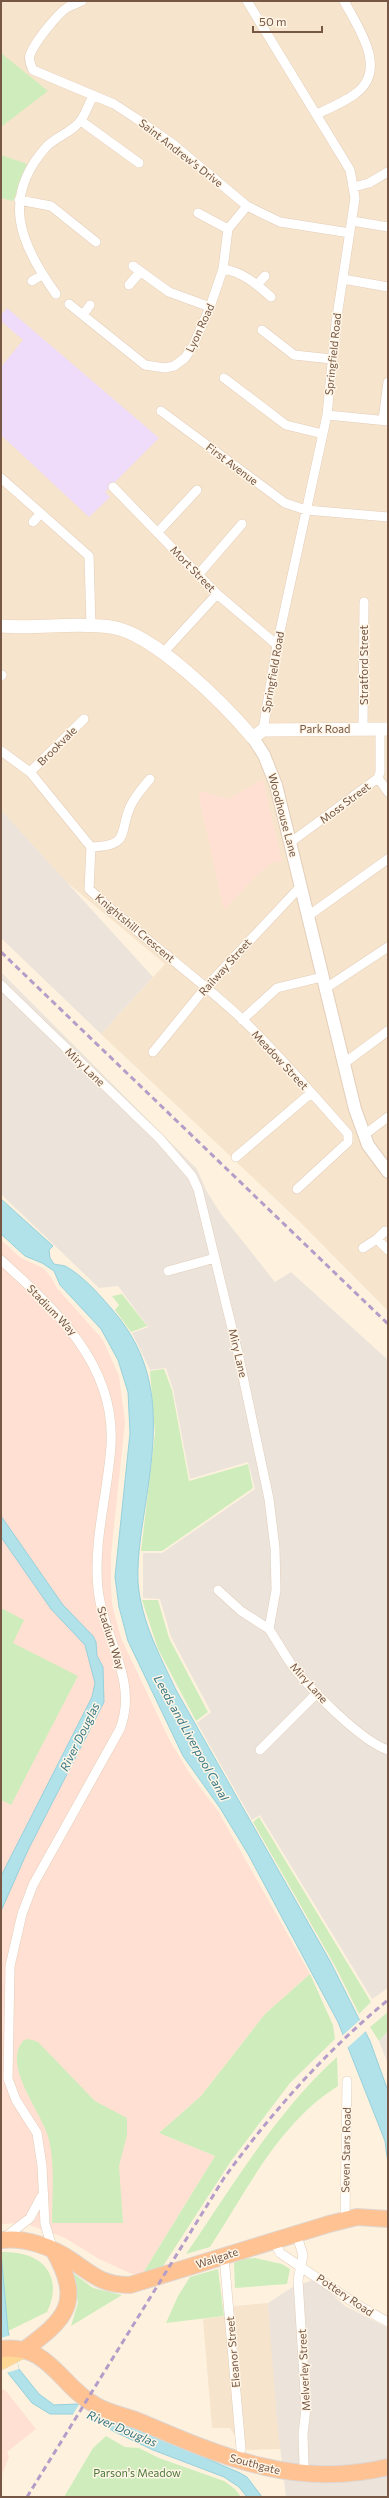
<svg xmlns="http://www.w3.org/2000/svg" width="389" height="2498" font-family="Commissioner,sans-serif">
<rect width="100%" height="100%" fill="#fef2de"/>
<path fill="#f7e4cc" d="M1,1h387v1310l-89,-90 -198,-187 64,-70 -101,-84 -63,-70z
M268,2303l13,146 -37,1 -14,-22h-18l-9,-109 23,-3 9,-10z"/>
<path fill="#ffe0d2" d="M263,779l19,83h-9l-16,13 -33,35 -25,-113 1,-6 28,8z
M1,1240l20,18 22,10 8,9 6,11 46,52 16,36 6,46 -14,133v29l1,20 9,34 49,103 20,33 28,37 92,163 -45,40 -64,82 -42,37 56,23 -72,117 -4,1h-7l-33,-15 -34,-21 -41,-15 -23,1z
M1,2388l5,3 30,38 -29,23 2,5 -8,20z"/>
<path fill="#ece3db" d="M1,810l152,167 -52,57 -100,-96z
M1,972l196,197 10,23 14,22 54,68 16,-10 97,88v628l-16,11 -112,-184 -8,5 -55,-97 14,-11 -40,-75 -11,-38 -17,-1v-45h19l93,-64 -7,-27 -58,17 -17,-90 -7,-21 -16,2 -18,-37 16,-6 -30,-41 -19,2 -98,-94z
M388,2031v33l-9,-23z
M315,2279l30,27 43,22v169h-102l-9,-76 -9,-118 23,-15z"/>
<path fill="#efdbfa" d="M7,308l152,130 -54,54 5,5 -21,20 -88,-82v-68l22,-27 -22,-19v-6z"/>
<path fill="#cfedbc" d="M1,53l47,38 -47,36z
M1,155l26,9 -14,37 -12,-3z
M122,1294l25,32 -16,6 -16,-22 4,-5 -7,-9z
M164,1369l8,21 17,91 59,-17 5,24 -91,63h-21l14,-118 -5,-62z
M142,1600h16l11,38 39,74 -12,9 -38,-72z
M1,1608l23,12 -11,23 65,33 -67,129 -10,-5z
M259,1817l112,185 -12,12 -24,-48 -82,-144z
M310,1974l23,51 2,14 -45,44 -59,78 -68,105 -20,7 72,-117 -56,-23 42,-37 64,-82z
M388,2012v19l-9,10 -9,-14z
M29,2039l9,3 57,59 32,17v17l-8,31 4,57h-71c0,-26 3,-57 -3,-83 -6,-27 -49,-75 -25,-100z
M337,2057l1,29c-60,38 -90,103 -128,161l-24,7c46,-67 90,-142 151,-197z
M1,2252c39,-2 64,22 46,60l-39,19z
M255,2258l27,6 8,5 -3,15 -52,4 -1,-25 9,-4z
M218,2269l6,47 -58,7 12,-27 12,-19z
M73,2273l20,15 29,7 -51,31 7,-23z
M106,2436l19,11 14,1 20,10 65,23 11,8 6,8h-177l29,-49z"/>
<path fill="#b1e1e9" stroke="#96d1dc" d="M1,1199l52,47 -4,4 1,8 4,6c3,1 8,1 11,2 17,9 33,27 45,41 53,59 47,121 36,194 -4,27 -9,54 -8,81 3,39 22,74 38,108l154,271 40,80 18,50v73l-3,-23 -47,-119 -90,-168 -28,-46 -37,-52 -55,-115 -9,-34 -4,-30 15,-144 -2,-41 -10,-32 -17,-31 -41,-44 -6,-14 -12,-8 -17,-7 -24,-22z
M1,1516l62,89 30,31 3,6 1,14 6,11 1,35 -76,148 -27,61v-35l91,-179 3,-14 -10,-38 -34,-36 -50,-72z
M1,2252l7,79 11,38 20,25 15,11 23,-1 23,8 140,61 7,4 15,20h-15l-8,-10 -15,-10 -71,-27 -40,-19 -12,-9 -29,-8h-22l-18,-11 -24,-30 -7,-23z"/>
<path fill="#fef2de" d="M361,2019l6,11 -20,18 -5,-12z
M11,2335l8,34 -13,4 -5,-16v-19z
M80,2403l14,5 -8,12 -14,-4z"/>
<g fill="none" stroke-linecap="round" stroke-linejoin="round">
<g stroke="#e3ceba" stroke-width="10">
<path id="minor" d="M82,1c-4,2 -10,4 -14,6 -11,7 -34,36 -38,48 -2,5 1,10 3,15l81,34 20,13 39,27 74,62 33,16 70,11
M247,1l103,169 5,28 -19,125 -9,92 -50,230 -14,85
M317,114c13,-6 27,-12 38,-20 34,-24 3,-67 -11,-93
M81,121l58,42
M354,187l15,-4 19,-11
M19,200l32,6 45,36
M198,213l30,16
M352,221l36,6
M133,266l36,26 41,15
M223,269c20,3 33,15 48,28
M343,279l45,8
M32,281l10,-6
M129,285l11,-13
M257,285l8,-9
M56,294c-36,-50 -56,-96 -9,-148 10,-10 26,-14 34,-26 5,-7 8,-17 12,-24
M69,304l76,61 20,3 9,-2 11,-8 8,-12 17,-39 13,-38 5,-40 19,-23
M83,315l7,-10
M262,330l32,25 38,4
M224,378l62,47 37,9
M161,411l124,92 21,7 82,7
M327,415l61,6
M383,420l5,-38
M1,478l88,78 2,70
M113,487l104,107 60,51
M33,522l8,-9
M158,532l39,-42
M198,575l44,-51
M163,653l54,-59
M1,676l1,-1
M363,729l1,-127
M1,751l29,21 61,75 -2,42c48,45 103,84 152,129 38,36 72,77 107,116v8l-51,47
M30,772l54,-53
M378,778l10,14
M291,842l87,-64 2,-6v-43
M91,847c41,-1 27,-15 40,-42 5,-10 12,-18 19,-26
M308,916l80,-57
M1,985l159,154 32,37 6,13 40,164 31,146 6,49 1,42 -7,39c8,12 16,27 25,39 18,23 67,73 94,82
M326,988l62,-41
M242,1020l35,-32 45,-11
M153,1052l53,-65 95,-101
M343,1064l45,-33
M364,1135l24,-18
M236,1157l75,-64
M377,1239l11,11
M363,1248l14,-9 8,-8
M1,1260c54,49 115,105 110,185 -3,48 -18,96 -13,144 5,49 41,91 22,140l-87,156 -11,29 -12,52 -2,113 8,21 21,33 5,33 3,58 8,26
M168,1271l47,-13
M218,1590l23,21 28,18
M260,1750l57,-57
M345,2220l2,-139
M296,2233l7,22 -5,25 8,128 -3,26 1,31 -3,10
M4,2238l26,-20 11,-21
M274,2240l6,13 76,51 32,18
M224,2256l17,193"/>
</g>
<g stroke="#e3ceba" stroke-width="14">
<path id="tertiary" d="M253,738l11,17 12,30 79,324 13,36 20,27"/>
</g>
<g stroke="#ebd1b9" stroke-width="14">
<path id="secondary" d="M1,626c36,3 74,-4 110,1 43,6 114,78 142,111l10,-8 125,-1"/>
</g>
<g stroke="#ded6d2" stroke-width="16">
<path id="primary" d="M1,2362l23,-12"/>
</g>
<g stroke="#ded6d2" stroke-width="18">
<path id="trunk" d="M1,2240c24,-3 51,7 70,20 22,15 31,25 59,25l199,-61 28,-7 31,2
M1,2349c48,-6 59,37 94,56 15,9 33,11 48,18 82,35 155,66 245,44
M24,2350c42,-31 59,-47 30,-99"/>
</g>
<use href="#minor" stroke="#fff" stroke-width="9"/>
<use href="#tertiary" stroke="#fff" stroke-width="12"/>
<use href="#secondary" stroke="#fff" stroke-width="13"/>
<use href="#primary" stroke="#ffd895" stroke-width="15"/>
<use href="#trunk" stroke="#ffc292" stroke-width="16"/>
<path stroke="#b49dc8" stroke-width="3" stroke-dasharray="6 4" stroke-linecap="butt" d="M1,952l387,372
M27,2497l197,-319c48,-66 101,-126 164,-178"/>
</g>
<g text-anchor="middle" stroke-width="3" stroke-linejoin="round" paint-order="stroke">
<g font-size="11" fill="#765644" stroke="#fff6e7">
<text transform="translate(181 153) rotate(38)" y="4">Saint Andrew's Drive</text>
<text transform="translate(200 328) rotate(-65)" y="4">Lyon Road</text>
<text transform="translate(333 354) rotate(-84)" y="4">Springfield Road</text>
<text transform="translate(232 464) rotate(37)" y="4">First Avenue</text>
<text transform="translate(193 569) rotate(46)" y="4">Mort Street</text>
<text transform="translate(364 665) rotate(-90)" y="4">Stratford Street</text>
<text transform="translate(273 672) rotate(-80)" y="4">Springfield Road</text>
<text x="325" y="733">Park Road</text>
<text transform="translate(57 746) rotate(-45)" y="4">Brookvale</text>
<text transform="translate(345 803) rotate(-37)" y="4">Moss Street</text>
<text transform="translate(283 815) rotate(75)" y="4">Woodhouse Lane</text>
<text transform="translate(135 928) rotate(40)" y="4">Knightshill Crescent</text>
<text transform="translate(225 967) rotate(-48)" y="4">Railway Street</text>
<text transform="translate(280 1060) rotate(47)" y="4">Meadow Street</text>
<text transform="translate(85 1067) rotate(44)" y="4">Miry Lane</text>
<text transform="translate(52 1310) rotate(46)" y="4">Stadium Way</text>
<text transform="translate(238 1353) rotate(77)" y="4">Miry Lane</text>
<text transform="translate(111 1638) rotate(72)" y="4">Stadium Way</text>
<text transform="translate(309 1683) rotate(48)" y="4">Miry Lane</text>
<text transform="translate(346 2150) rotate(-89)" y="4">Seven Stars Road</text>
<text transform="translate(217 2258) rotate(-18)" y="4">Wallgate</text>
<text transform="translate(345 2295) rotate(34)" y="4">Pottery Road</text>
<text transform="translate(233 2352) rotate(-95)" y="4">Eleanor Street</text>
<text transform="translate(304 2370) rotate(-93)" y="4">Melverley Street</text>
<text transform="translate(255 2464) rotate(15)" y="4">Southgate</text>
</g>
<g font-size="11" fill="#4b7839" stroke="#fff6e7">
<text x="137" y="2477">Parson's Meadow</text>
</g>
<g font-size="12" font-style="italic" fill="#397885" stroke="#fff6e7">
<text transform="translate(80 1737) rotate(-64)" y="4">River Douglas</text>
<text transform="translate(191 1738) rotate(61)" y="4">Leeds and Liverpool Canal</text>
<text transform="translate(122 2429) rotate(23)" y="4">River Douglas</text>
</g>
</g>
<rect width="389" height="2498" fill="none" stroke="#765644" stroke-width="4"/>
<path d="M253 26v6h69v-6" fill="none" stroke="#765644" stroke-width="2"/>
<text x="259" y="26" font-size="12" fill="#765644" stroke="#fff6e7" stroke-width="3" paint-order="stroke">50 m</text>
</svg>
